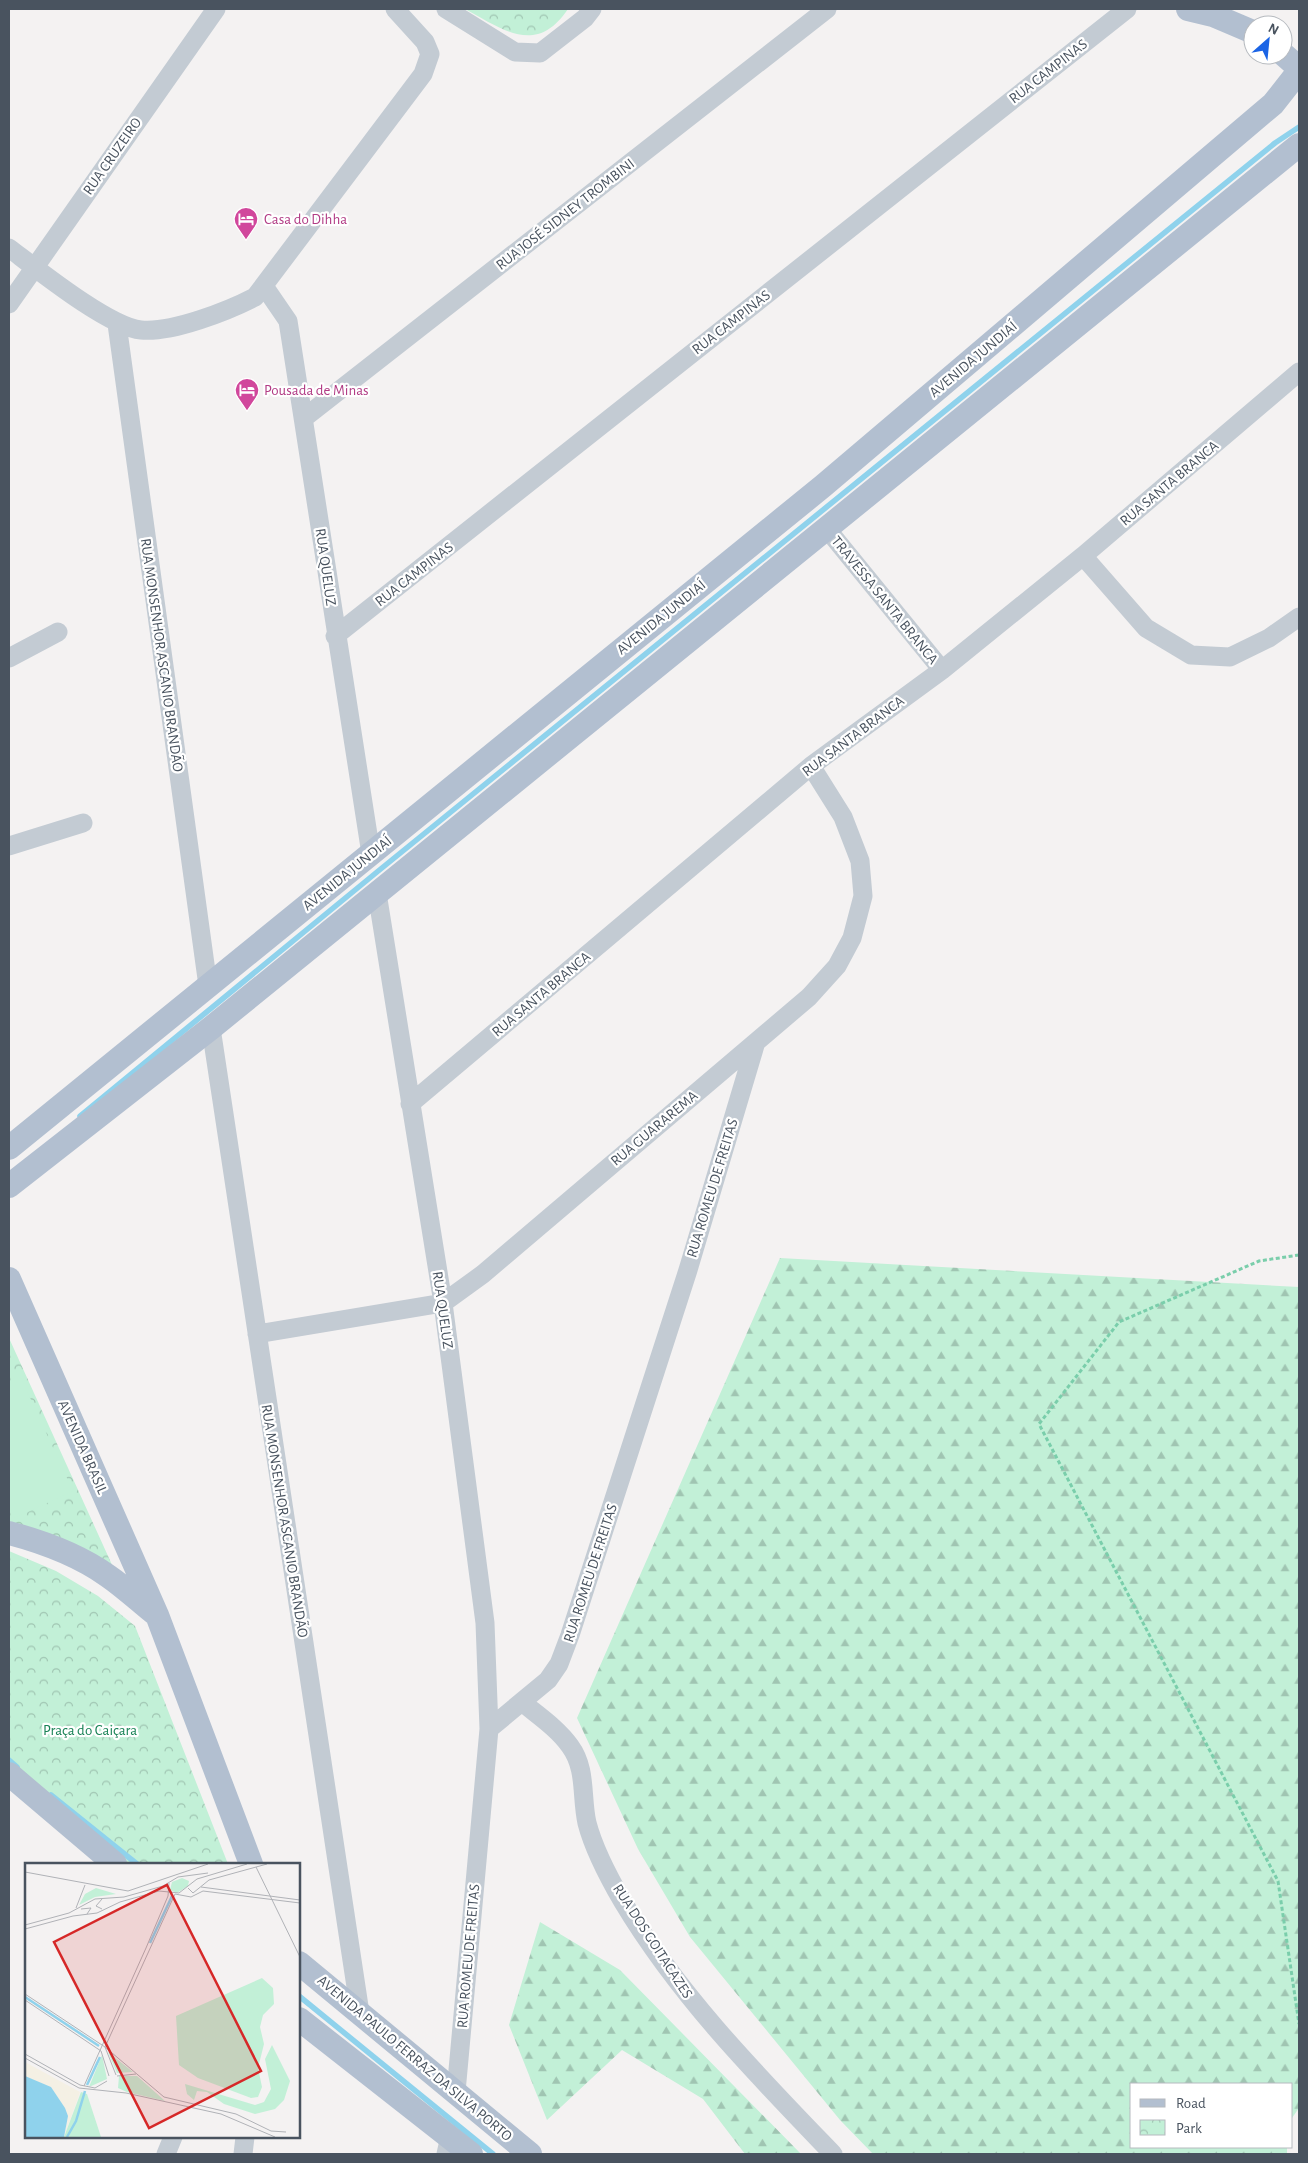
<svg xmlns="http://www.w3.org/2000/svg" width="1308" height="2163" font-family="'Alegreya Sans',sans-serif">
<defs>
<pattern id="forest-firs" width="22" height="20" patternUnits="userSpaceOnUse" patternTransform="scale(1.25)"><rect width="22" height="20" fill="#c2f0d7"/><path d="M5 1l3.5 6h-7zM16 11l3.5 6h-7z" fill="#a0c5b2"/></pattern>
<pattern id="park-crowns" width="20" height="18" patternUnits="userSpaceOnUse" patternTransform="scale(1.25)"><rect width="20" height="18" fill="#c2f0d7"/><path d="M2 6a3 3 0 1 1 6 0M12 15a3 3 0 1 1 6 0" fill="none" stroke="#a0c5b2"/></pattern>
</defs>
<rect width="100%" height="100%" fill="#f4f2f2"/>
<path fill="url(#forest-firs)" d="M780,1258l519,29v821l-7,10v-34h-160v63h155v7h-414l-33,-34 -150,-183 -52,-88 -61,-131z
M540,1922l80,48 181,184h-56l-42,-55 -81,-49 -75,70 -38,-95z"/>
<path fill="url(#park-crowns)" d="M465,9h103c-32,47 -64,21 -103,0z
M9,1338l104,229 -104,-43z
M9,1551l47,20 42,25 37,30 93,238h-103l-116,-96z"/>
<path fill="#c2f0d7" d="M21,1378l52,113 -58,27 -6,-14v-120z"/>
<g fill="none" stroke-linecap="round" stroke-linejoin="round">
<path stroke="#8fd2ec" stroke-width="5.5" d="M80,1116l297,-244 898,-729 24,-16
M9,1760l8,7
M51,1795l86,69
M299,1996l194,158"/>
<path stroke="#7aceab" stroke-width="3" stroke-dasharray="4 2.5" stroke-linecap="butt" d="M1299,1255l-40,6 -140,61 -80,102 239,457 21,143"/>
<path stroke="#c3cbd3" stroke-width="19" d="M446,9l69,43 25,1 45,-35 7,-9
M9,248c28,21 100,79 132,82 31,3 87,-19 114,-33l168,-223 7,-20 -5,-12 -30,-33
M264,286l24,35 83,533
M9,304l207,-295
M117,324l91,662
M304,418l523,-409
M827,529l115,141
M1083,556l63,72 45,27 39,2 39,-19 30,-21
M335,636l792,-627
M9,658l49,-26
M9,846l74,-23
M377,893l66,410 42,320 4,106
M211,1028l149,985
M410,1104l401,-338 131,-96 141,-114 216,-184
M257,1334l186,-31 40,-29 326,-277 28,-31 15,-28 11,-42 -3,-35 -17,-44 -32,-51
M523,1703c16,13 35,26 47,43 17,23 11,51 17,77 7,27 22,55 36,79 57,95 134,173 210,252
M456,2092l33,-363 59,-49 11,-16 11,-29 118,-365 68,-228
M166,2154l7,-17
M243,2154l2,-17
M446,2154l4,-18"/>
<path stroke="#b2bfd0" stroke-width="24" d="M1188,9l25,6 40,17
M1283,54l16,14
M9,1148l814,-662 450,-382 26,-33
M9,1186l202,-158 1088,-883
M9,1279l148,336 94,249
M9,1533c34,9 71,23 99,43 16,11 31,25 46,37
M9,1774l106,90
M299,1963l231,191
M299,2019l172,135"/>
</g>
<defs>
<g id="hotel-pin" transform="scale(1.25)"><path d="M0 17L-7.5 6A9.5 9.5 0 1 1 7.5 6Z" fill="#d1479c" stroke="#fff"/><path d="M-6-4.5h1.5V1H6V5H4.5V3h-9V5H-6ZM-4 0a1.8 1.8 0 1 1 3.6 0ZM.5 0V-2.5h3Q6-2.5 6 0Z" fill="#fff"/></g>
</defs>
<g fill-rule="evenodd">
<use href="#hotel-pin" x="246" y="219"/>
<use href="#hotel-pin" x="247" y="390"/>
</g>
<g text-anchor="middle" stroke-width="4.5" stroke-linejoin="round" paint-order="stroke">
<g font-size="15" fill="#49535f" stroke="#fff">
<text transform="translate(1048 71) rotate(-38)" y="5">RUA CAMPINAS</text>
<text transform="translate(112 156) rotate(-55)" y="5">RUA CRUZEIRO</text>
<text transform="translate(565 214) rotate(-38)" y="5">RUA JOSÉ SIDNEY TROMBINI</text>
<text transform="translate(731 322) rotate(-38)" y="5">RUA CAMPINAS</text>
<text transform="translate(973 359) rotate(-40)" y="5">AVENIDA JUNDIAÍ</text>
<text transform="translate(1169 483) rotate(-40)" y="5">RUA SANTA BRANCA</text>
<text transform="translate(326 567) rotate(82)" y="5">RUA QUELUZ</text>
<text transform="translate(414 574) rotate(-38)" y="5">RUA CAMPINAS</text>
<text transform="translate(885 600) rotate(51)" y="5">TRAVESSA SANTA BRANCA</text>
<text transform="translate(661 617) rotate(-39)" y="5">AVENIDA JUNDIAÍ</text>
<text transform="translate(162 655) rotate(82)" y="5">RUA MONSENHOR ASCANIO BRANDÃO</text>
<text transform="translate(853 736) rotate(-37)" y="5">RUA SANTA BRANCA</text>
<text transform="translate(347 873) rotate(-39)" y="5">AVENIDA JUNDIAÍ</text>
<text transform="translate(541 994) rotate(-40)" y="5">RUA SANTA BRANCA</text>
<text transform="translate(654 1128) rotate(-40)" y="5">RUA GUARAREMA</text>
<text transform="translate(712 1188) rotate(-73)" y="5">RUA ROMEU DE FREITAS</text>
<text transform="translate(443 1310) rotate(82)" y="5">RUA QUELUZ</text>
<text transform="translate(83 1447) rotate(66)" y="5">AVENIDA BRASIL</text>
<text transform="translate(285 1521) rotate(81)" y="5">RUA MONSENHOR ASCANIO BRANDÃO</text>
<text transform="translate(590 1573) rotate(-72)" y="5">RUA ROMEU DE FREITAS</text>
<text transform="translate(653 1941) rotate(57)" y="5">RUA DOS GOITACAZES</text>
<text transform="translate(468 1956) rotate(-85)" y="5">RUA ROMEU DE FREITAS</text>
<text transform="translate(415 2058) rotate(40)" y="5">AVENIDA PAULO FERRAZ DA SILVA PORTO</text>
</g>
<g font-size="15" fill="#b23c85" stroke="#fff" text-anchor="start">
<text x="264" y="224">Casa do Dihha</text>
<text x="264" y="395">Pousada de Minas</text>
</g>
<g font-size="15" fill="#188255" stroke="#fff">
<text x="90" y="1735">Praça do Caiçara</text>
</g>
</g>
<g transform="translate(25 1863)">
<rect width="275" height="275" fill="#f4f2f2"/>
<path d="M157,15l7,3 -1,5 -11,7 -7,-3 2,-8zM71,25l20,6 -21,3 -16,8 6,-11z" fill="#c2f0d7"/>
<path d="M237,115l11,10 1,16 -11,11 -3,12 4,17 -6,24 4,19 -4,10 -7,1 -53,-20 -19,-13 -3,-49zM247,182l18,36 -6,19 -9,9 -20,5 -31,-10 -17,-12 -10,-1 -3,9 -7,-6 -2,-10 70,21 9,-3 7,-13 -6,-30z" fill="#c2f0d7"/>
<path d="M0,199l55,30 -16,45 4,-21 -3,-7 -14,-22 -26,-10z" fill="#f4f0e4"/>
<path d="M83,189l25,20 -16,1zM77,192l5,24 -18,8zM94,213h18l28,25 -38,-9 -9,-4zM56,229l6,2 14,43h-37z" fill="#c2f0d7"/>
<path d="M0,213l26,11 14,21 3,8 -4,21h-39z" fill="#8fd2ec"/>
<path fill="none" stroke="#8fd2ec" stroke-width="2.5" d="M125,80l22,-47M0,134l74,49M62,222l13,-28M42,274l9,-16 9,-30"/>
<path fill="none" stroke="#b0b2b7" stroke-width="1" d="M231,4l44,90M0,9l103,19 80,-27M176,24l99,13M163,25l5,5 16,-13 58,-16M178,28l97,12M150,31l16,3 12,-6M51,45l9,-23M56,46l10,-1 -4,6M77,46l-6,-3 6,-7M0,62l44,-12 26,-14 29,-2 39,-11 15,-9 30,-4M0,66l48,-13 24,-3 23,-11 39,-11 20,2 18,-14 50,-15M0,131l80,53 59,50 72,17 35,17 15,1M0,137l76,51 8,25M80,184l70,-153M80,184l11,28M0,191l55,31 15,3 12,-7M0,195l54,30 47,5 95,21 54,23M92,213l19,-2M59,223l62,-138 22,-52 1,-13"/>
<path fill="#d62828" fill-opacity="0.15" stroke="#d62828" stroke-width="2.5" d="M142,22l94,186 -112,57 -95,-186z"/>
<rect width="275" height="275" fill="none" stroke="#49535f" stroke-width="2.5"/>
</g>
<rect width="1308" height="2163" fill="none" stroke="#49535f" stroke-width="20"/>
<rect x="1130" y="2083" width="162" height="65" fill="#ffffff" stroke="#b6babf"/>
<rect x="1140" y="2099" width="25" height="8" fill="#b2bfd0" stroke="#b6babf"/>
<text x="1176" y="2108" font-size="15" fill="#49535f">Road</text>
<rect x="1140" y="2120" width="25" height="15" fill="url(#park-crowns)" stroke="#b6babf"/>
<text x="1176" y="2133" font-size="15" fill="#49535f">Park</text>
<g transform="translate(1268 40) rotate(27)"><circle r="24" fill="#ffffff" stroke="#b6babf"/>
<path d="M0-4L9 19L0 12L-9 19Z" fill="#1b64e5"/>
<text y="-8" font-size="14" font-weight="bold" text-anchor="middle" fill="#49535f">N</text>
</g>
</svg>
